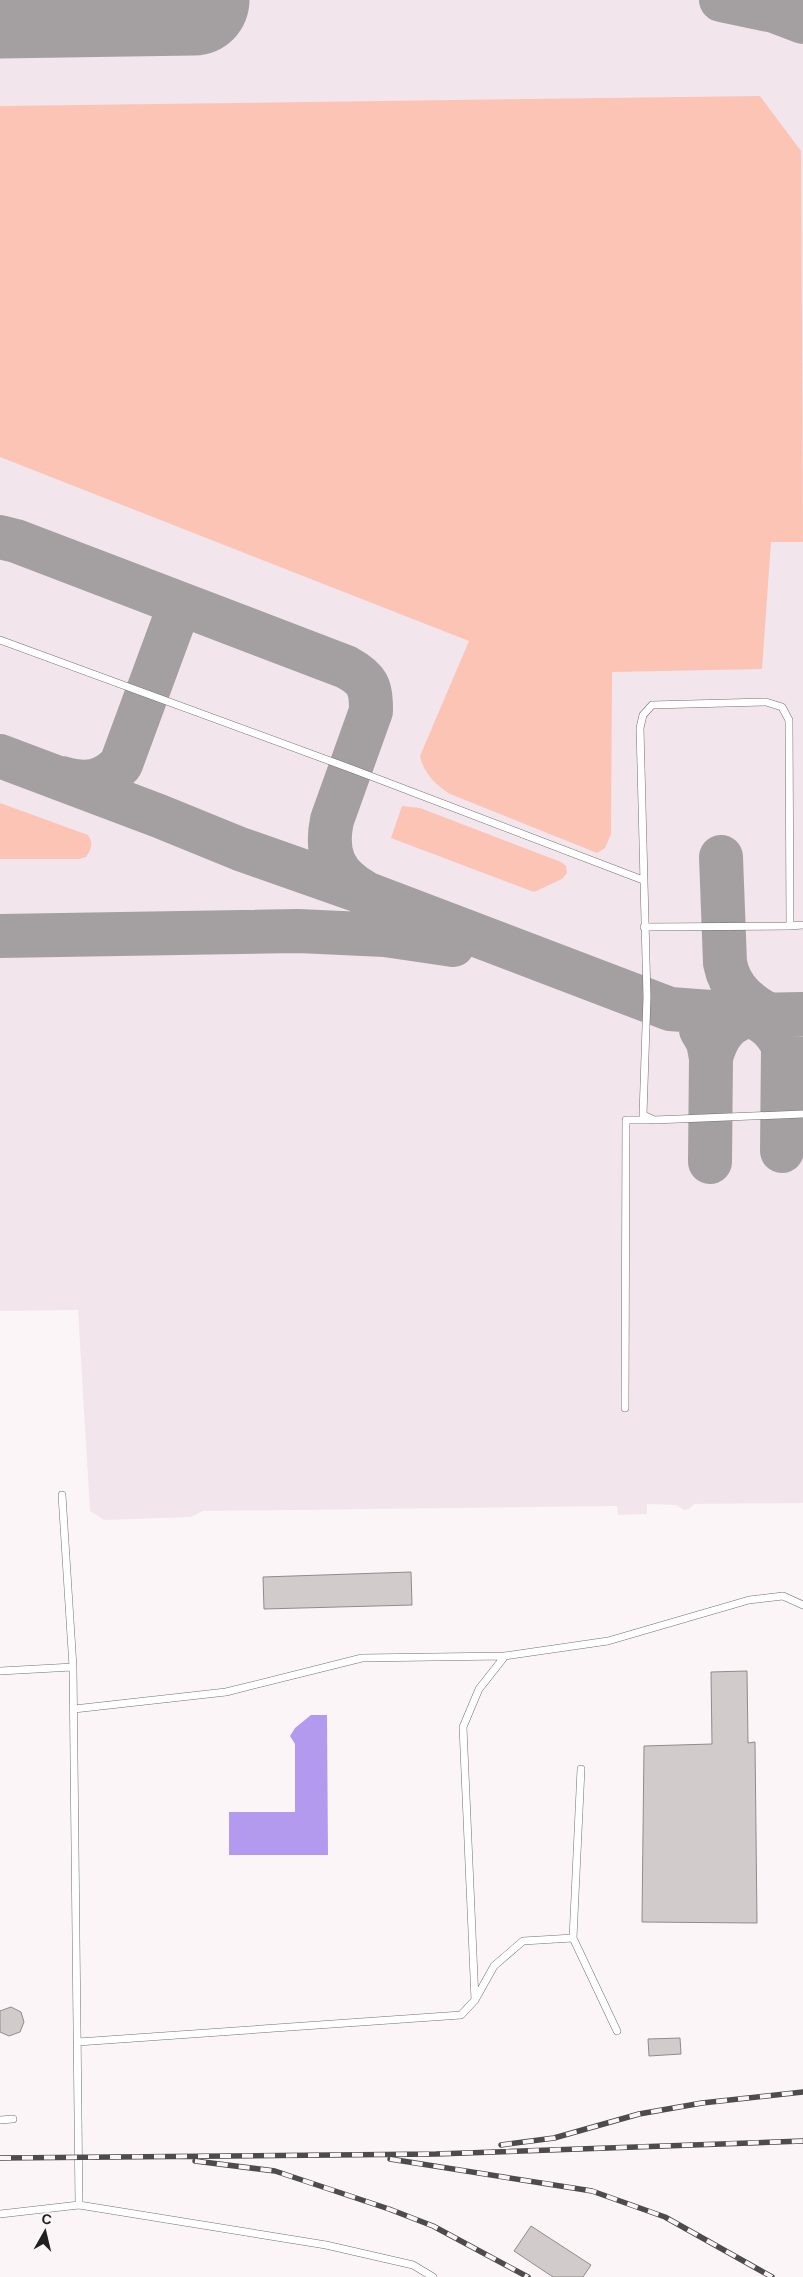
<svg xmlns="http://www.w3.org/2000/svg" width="803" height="2277" font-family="Arial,sans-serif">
<rect width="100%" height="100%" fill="#fbf5f8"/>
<path fill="#f3e5ec" d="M0,0h803v1503l-109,1 -5,5 -5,1 -7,-5 -30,-1v10l-29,1 -1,-9 -414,5 -12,6 -87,3 -14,-9 -12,-201 -78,1z"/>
<path fill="#fbc4b5" d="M760,96l41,55 2,391h-32l-9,127 -150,3 -1,162 -6,14 -8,5 -147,-59c-15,-10 -26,-20 -30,-38l49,-115 -469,-184v-351z
M0,803l88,32c6,9 3,14 -2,22l-7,2h-79z
M402,806l18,2 141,54 5,4 1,7 -5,6 -28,13 -143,-54z"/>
<path fill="#b39aee" d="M311,1715h16l1,140h-99v-43h66v-68l-5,-8 5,-8z"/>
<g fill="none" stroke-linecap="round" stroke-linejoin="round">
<path stroke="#a4a0a2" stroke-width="44" d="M721,0l53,11 29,11
M0,537l16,4 330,126c22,12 25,19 25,44l-39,109c-7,34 2,55 32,72
M0,756l159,60 81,33 128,45 302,115 81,6 52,-1
M62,778c23,7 42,5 59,-14l59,-160
M721,857l4,106c5,26 22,40 44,52
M0,936l298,-5 87,4 68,10
M701,1030l7,12 3,16 -1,104
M711,1058c6,-23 16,-37 40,-43 16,8 24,15 32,31l-1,105"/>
<path stroke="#a4a0a2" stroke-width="111" d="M0,3l194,-3"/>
</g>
<path fill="#d1cbcb" stroke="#918b8c" d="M411,1572l1,33 -148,4 -1,-32z
M747,1671l1,72 7,-1 2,181 -115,-1 2,-176 68,-2 -1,-72z
M11,2007l10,5 3,10 -4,10 -11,4 -9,-4v-21z
M680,2038l1,16 -32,2 -1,-17z
M531,2226l60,39 -8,12h-30l-39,-26z"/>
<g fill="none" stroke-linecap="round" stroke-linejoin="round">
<g stroke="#747072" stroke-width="8">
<path id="lane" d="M0,640l352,129 291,111
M803,925l-13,1 -1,-206 -7,-13 -16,-5 -114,3 -9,10 -3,13 7,269 -4,118 11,5 149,-6
M644,927l146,-1
M625,1408l1,-288h23
M62,1495l11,172 6,538
M0,1671l73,-4
M74,1709l152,-17 136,-34 143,-2 103,-15 141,-41 34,-4 20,9
M573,1938l44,93
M475,2000l-12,-273 16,-38 26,-33
M78,2042l383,-27 14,-15 19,-34 29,-25 50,-3 8,-169
M0,2120l13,-1
M0,2214l79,-9 247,40 87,20 20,12"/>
</g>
<use href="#lane" stroke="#fff" stroke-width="7"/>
<g stroke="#4e4b4d" stroke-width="5.5">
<path id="rail" d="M501,2145l53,-7 85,-24 63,-11 101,-11
M0,2158l436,-4 367,-13
M390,2159l202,32 73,26 107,60
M195,2161l80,10 114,38 44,17 95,51"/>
</g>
<use href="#rail" stroke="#fbf5f8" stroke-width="4" stroke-dasharray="11" stroke-linecap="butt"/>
</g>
<g transform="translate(45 2232) rotate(8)" stroke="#fbf5f8" stroke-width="4" paint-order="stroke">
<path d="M0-4L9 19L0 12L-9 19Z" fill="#211f20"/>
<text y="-8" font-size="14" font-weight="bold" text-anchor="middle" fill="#211f20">С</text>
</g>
</svg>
